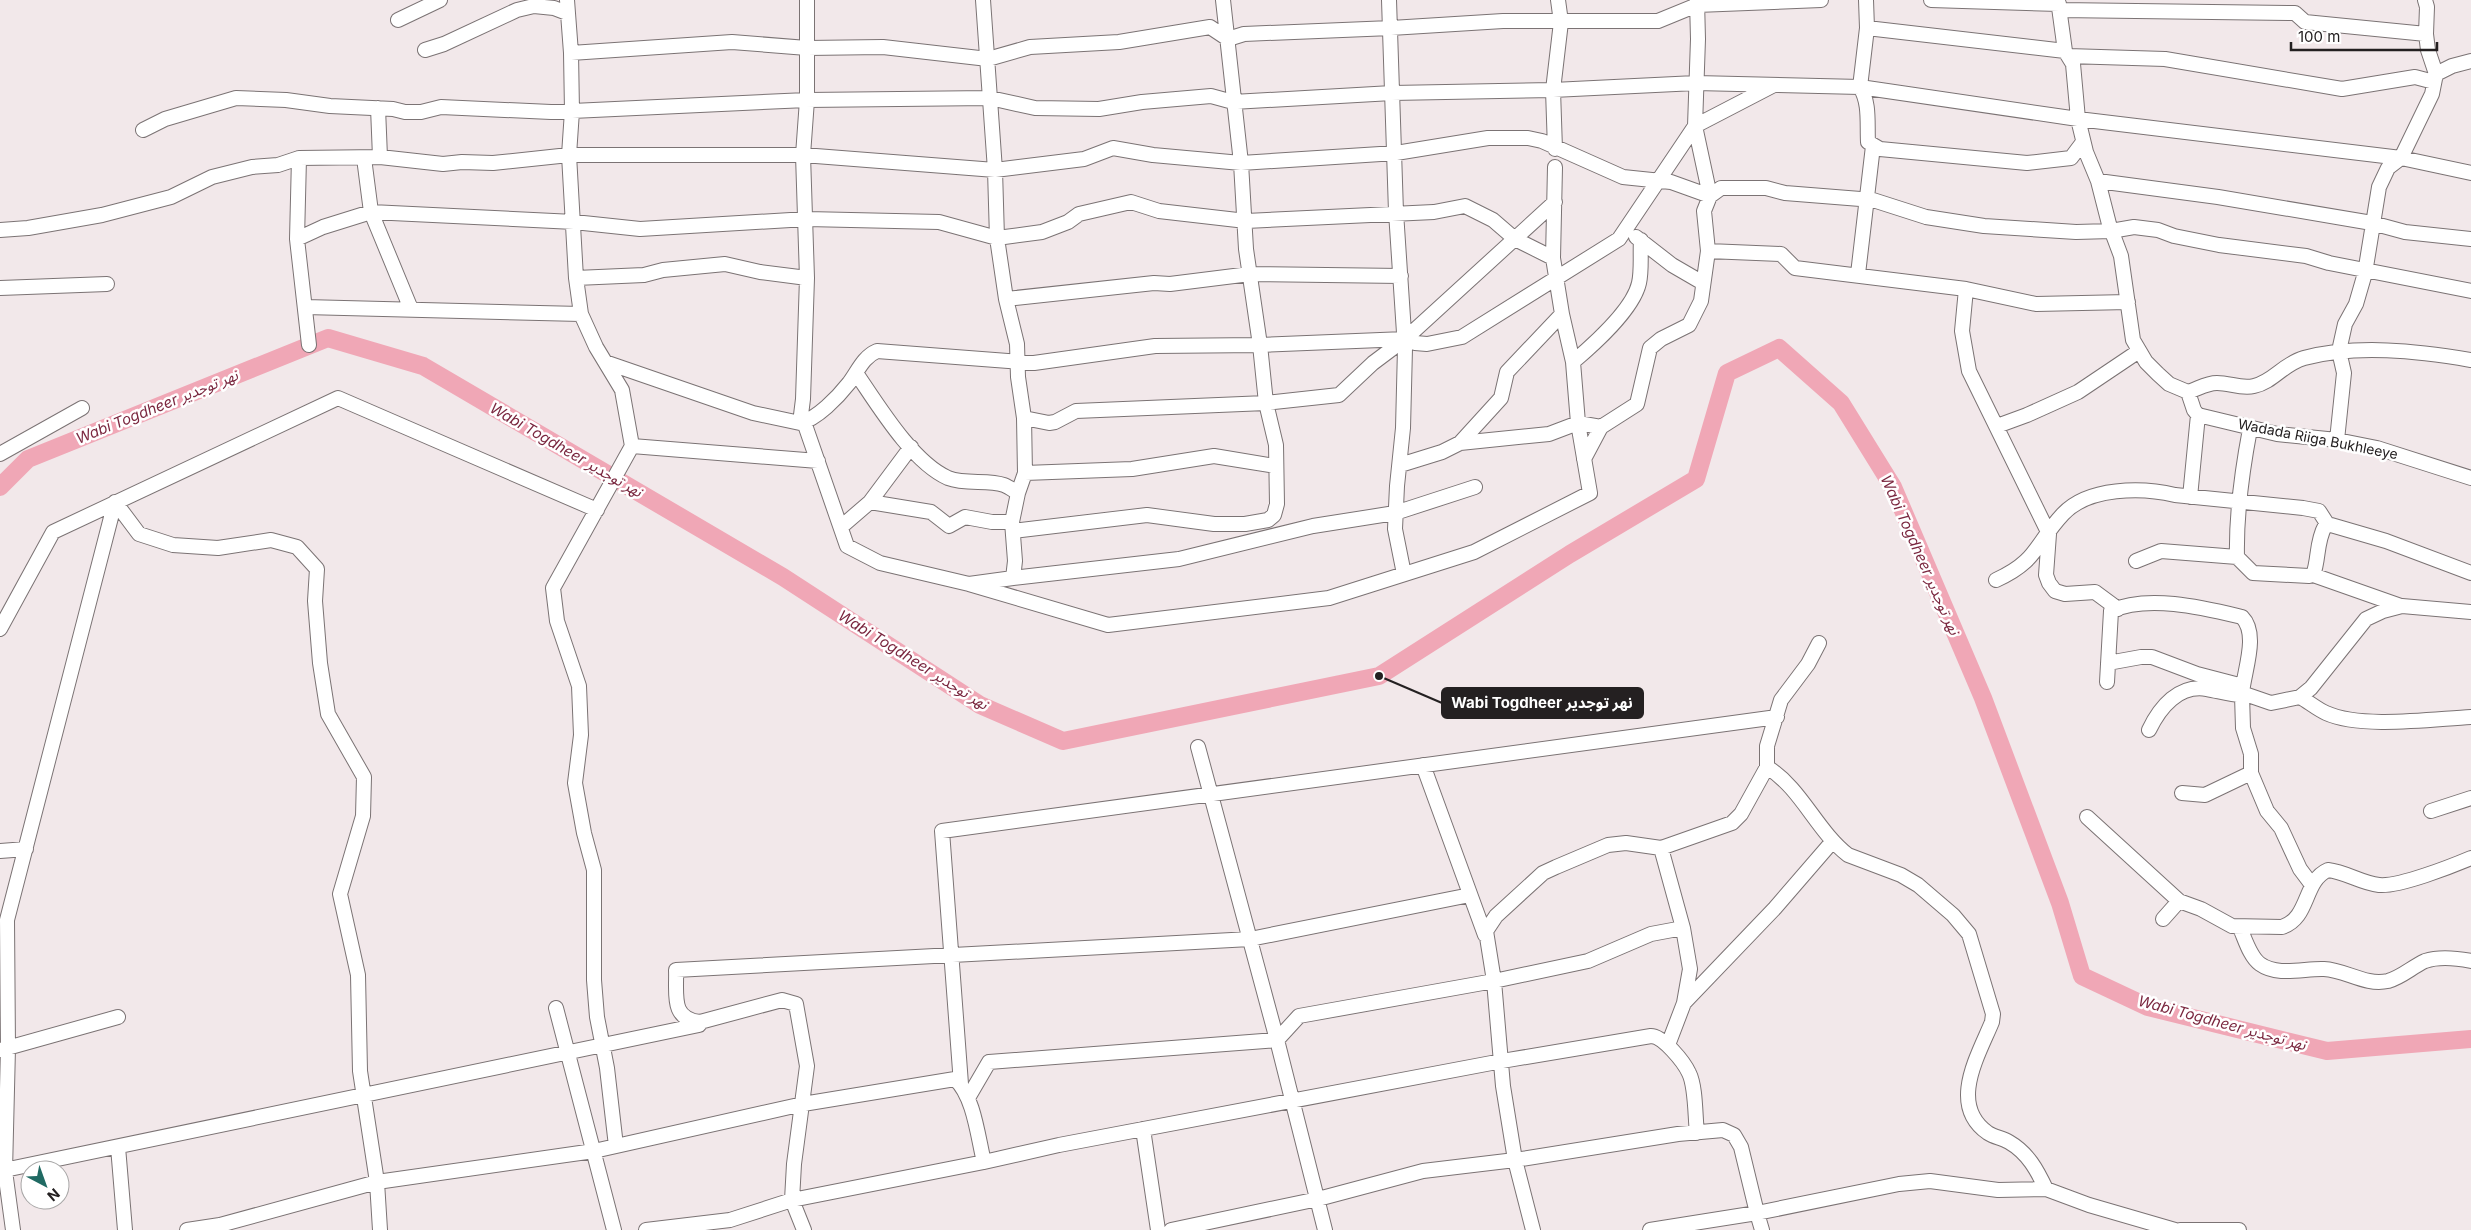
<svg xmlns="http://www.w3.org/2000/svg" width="2471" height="1230" font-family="Inter,'Noto Sans Arabic',sans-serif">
<rect width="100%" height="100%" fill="#f2e8ea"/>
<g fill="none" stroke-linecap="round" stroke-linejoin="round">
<path stroke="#f0a7b6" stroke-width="18" d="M0,487l28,-28 300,-121 95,28 360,211 197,128 83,36 316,-65 191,-122 126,-75 31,-106 52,-25 62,55 52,84 90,211 77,205 22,73 66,31 179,44 144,-12"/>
<g stroke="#7b7374" stroke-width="16">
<path id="minor" d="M567,0l4,53 1,58 -3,44 7,123 5,36 15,33 26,43 10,56
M1389,0l7,212 9,136 -2,80 -6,58 -2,43 9,45
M1931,0l128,4
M2058,0l7,51 8,13 5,55 8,33 12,29 11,43 12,32 12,84 13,22 12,12 11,10 19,8 6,18 4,5 79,19 60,6 40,8 94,30
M2425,0l2,7 -1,27
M2060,10l235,3 10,9 121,12 2,16 8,24 16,-8 19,-5
M398,20l42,-20
M1867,28l198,23
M425,50l19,-6 73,-34 17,-4 20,2 13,5
M571,53l161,-11 75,6 76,-1 105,12 42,-12 89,-5 91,-15 18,12 16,-5 147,-6 112,-7h155l39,-16 124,-5
M2068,56l97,3 177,30 73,-12 19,5
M1860,87c10,16 7,36 8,55l12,7 147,14 44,-5 12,-16
M1860,87l7,-59 -1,-28
M378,108l2,49
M143,130l22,-11 71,-21 50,2 44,6 63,3 12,3h16l20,-5 110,5 256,-12 183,-2 45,10 64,1 43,-7 69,-6 22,6 159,-9 161,-3 143,-7 164,4 218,32 323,39 70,15
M1555,149l-2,-59 8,-68 -3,-22
M299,158l-2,81 12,106
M364,158l7,54 40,97
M2098,181l120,16 154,26 33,9 66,7
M0,230l28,-2 74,-13 69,-18 41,-20 40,-10 26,-2 21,-7 81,-1 63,7 19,-2 31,1 76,-8h234l192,15 89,-11 29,-11 40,7 88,8 155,-10 92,-15h40l14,3 81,36 48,5 39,14 11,-8h45l19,5 88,7 53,17 58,9 92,6 35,-1 23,-4 24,3 16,6 45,9 87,11 23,7 142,28
M1636,237l36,28 31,18
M297,239l26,-12 48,-15 203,10 66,7 167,-10 132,3 58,16 45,-6 26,-10 11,-8 52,-12 28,9 87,10 188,-9 31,-6 28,14 22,19 38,19
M1708,251l73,3 14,14 171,21 70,15 92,-2
M1858,274l15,-128
M576,278l68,-3 19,-5 62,-6 35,8 47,6
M0,288l107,-4
M1966,289l-4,42 7,40 80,163 -3,41 3,8 6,8 10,3 30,-2 23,17
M1006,299l148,-16 16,1 80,-10 151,2
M305,307l276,7
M605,362l148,51 47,10 3,-24 4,-121 -4,-123 4,-55v-100
M1573,362c20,-17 60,-52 66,-79 3,-13 1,-29 2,-43
M856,373c22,32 56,89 92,105 18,7 40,1 56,7 5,2 9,5 14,8
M2188,392c10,-3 18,-9 29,-9 13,0 24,6 37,3 19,-4 29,-22 50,-28 53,-14 113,-7 167,2
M1024,418l25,5 6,-1 21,-11 190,-8 73,-8 34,-32 32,-24 150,-137
M804,422l43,124 33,17 89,21 44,-6 2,-17 -3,-39 6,-29 7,-20 -1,-55 -6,-41 -1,-33 -11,-45 -9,-61 -2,-68 -12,-170
M800,423c17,-4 38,-26 49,-40 9,-12 14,-26 28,-32l157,12 121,-17 105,-1 145,-6 10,4 12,1 35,-7 157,-98 76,-113 79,-41
M1997,426l30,-11 51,-23 61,-41
M2337,440l7,-67 -5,-22 6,-27 11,-20 9,-31 14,-86 9,-19 13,-10 31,-64 4,-20
M1460,443l89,-9 29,-11 23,4
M632,446l186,15
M0,454l82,-46
M1584,459l17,-32 36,-23 13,-56 11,-9 28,-14 12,-24 7,-50 -4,-40 6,-15 -15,-70 3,-87 -1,-39
M1400,465l42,-13 18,-9 41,-45 6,-26 55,-58
M1025,473l107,-4 82,-13 61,10
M2190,497l8,-82
M115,502l24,32 34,11 45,3 53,-8 26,7 20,22 -2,32 5,62 8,51 36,63 -1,39 -23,78 18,81 2,96 17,111 3,48
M870,502l61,10 18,14 16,-9 27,5h20
M841,527l29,-25 41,-55
M1013,531l134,-16 67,9h31l23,-4 6,-5 3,-11 -1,-59 -10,-42 -6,-58 -14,-96 -5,-86 -18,-163
M2237,557c-1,-43 5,-86 13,-128
M2136,561l25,-10 76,6 16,16 56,3 4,-1c6,-15 3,-33 12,-49l6,-1 55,16 85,32
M2313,575l88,31
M1013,578l166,-19 134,-33 82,-13 80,-26
M1996,580c42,-19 39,-36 67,-66 25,-27 79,-27 112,-19l128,13 16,3 9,14
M969,584l139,41 221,-27 145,-46 116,-59 -12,-70 -5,-61 -11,-48 -9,-56 2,-91
M0,629l53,-97 285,-134 259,112
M2108,663l33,-6h11l45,17 46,12
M2107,682l4,-71c37,-17 93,-3 131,6 17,17 2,54 0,76
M2242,695l1,33 8,26v19l16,38 14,17 19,41 12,16
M2300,697l11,-9 55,-69 17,-8 19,-5 69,6
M2149,730c11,-23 30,-46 58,-41 12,2 22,6 35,6v-2l29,10 29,-6c9,5 17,12 26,16 35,16 106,6 145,4
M1423,765l62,170
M1767,767c35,22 49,63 81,88l53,20 17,10 35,30 16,19 24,80 -1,8c-14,34 -44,83 -4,111 6,4 14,5 21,9 19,11 28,28 37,47
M2182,793l23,2 46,-22
M2431,811l40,-13
M2087,817l92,84
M1661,848l22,80 7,41 -6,34 -16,42
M0,851l26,-2
M2163,919l16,-18 22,8 31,17 50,1c28,-9 21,-46 46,-57 18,2 33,13 51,15 20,2 73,-19 92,-27
M2240,928c5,11 10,29 20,36 18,13 45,4 64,5 22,1 41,17 64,12 14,-4 24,-14 37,-20 15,-5 31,-3 46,0
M1684,1003l91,-95 57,-66
M556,1008l58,222
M0,1050l118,-33
M961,1084l-19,-253 835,-114
M968,1098l21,-36 288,-22 -79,-293
M1143,1129l15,101
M616,1146l-9,-78 -10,-51 -3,-37v-110l-10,-37 -9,-50 6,-48 -2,-49 -22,-65 -4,-33 79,-142
M118,1147l7,83
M0,1171l699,-146
M13,1230l-8,-59 3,-123 -1,-128 108,-418
M187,1230l33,-5 157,-43 217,-31 209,-47 152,-25c19,17 23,59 29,83
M646,1230l84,-10 62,-20 192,-38 75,-17 443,-84 149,-25c12,0 33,26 38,37 7,14 6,44 8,60
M804,1230l-12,-30 2,-36 13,-98 -11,-62 -14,-4 -82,22c-30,-3 -23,-28 -24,-52l574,-31 220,-44
M1171,1230l147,-31 105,-28 92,-11 163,-26 45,-4 11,5 7,12 16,66 142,-29 31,-3 68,9 48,-1 43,16 86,25
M1325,1230l-48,-190 22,-24 195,-35 -8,-50 10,-15 47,-43 13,-6 52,-22 18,-2 35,5 71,-25 9,-9 26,-47v-21l14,-46 27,-36 11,-21
M1533,1230l-18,-70 -12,-74 -9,-105 94,-20 63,-27 32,-6
M1650,1230l107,-17 5,17
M2180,1230h59"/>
</g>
<use href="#minor" stroke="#fff" stroke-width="14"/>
</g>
<g text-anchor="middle" stroke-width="5" stroke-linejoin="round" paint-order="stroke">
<g font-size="14" fill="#242021" stroke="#fff">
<text transform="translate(2318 439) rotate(11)" y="5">Wadada Riiga Bukhleeye</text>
</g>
<g font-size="15" font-style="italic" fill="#7a273f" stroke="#fff">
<text transform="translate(157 407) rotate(-22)" y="5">Wabi Togdheer نهر توجدير</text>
<text transform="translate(566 450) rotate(30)" y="5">Wabi Togdheer نهر توجدير</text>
<text transform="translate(1920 555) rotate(66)" y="5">Wabi Togdheer نهر توجدير</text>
<text transform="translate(913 660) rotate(32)" y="5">Wabi Togdheer نهر توجدير</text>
<text transform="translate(2222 1023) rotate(15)" y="5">Wabi Togdheer نهر توجدير</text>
</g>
</g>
<path fill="none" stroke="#242021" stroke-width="2" d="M1379 676L1442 703"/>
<circle fill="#242021" stroke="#fff" stroke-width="2" cx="1379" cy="676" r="5"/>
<rect fill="#242021" stroke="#242021" stroke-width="2" x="1442" y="688" width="201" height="30" rx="5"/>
<g font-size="15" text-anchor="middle" font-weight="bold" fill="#fff">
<text x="1542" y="708">Wabi Togdheer نهر توجدير</text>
</g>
<g transform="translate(45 1185) rotate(139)"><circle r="24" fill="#ffffff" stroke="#a7a6a6"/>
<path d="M0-4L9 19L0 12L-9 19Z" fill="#206a63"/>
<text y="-8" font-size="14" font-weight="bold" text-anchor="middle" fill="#242021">N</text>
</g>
<path d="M2291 42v8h146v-8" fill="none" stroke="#242021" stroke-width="2.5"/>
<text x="2298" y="42" font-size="15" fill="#242021" stroke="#ffffff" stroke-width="4" paint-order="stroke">100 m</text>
</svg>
